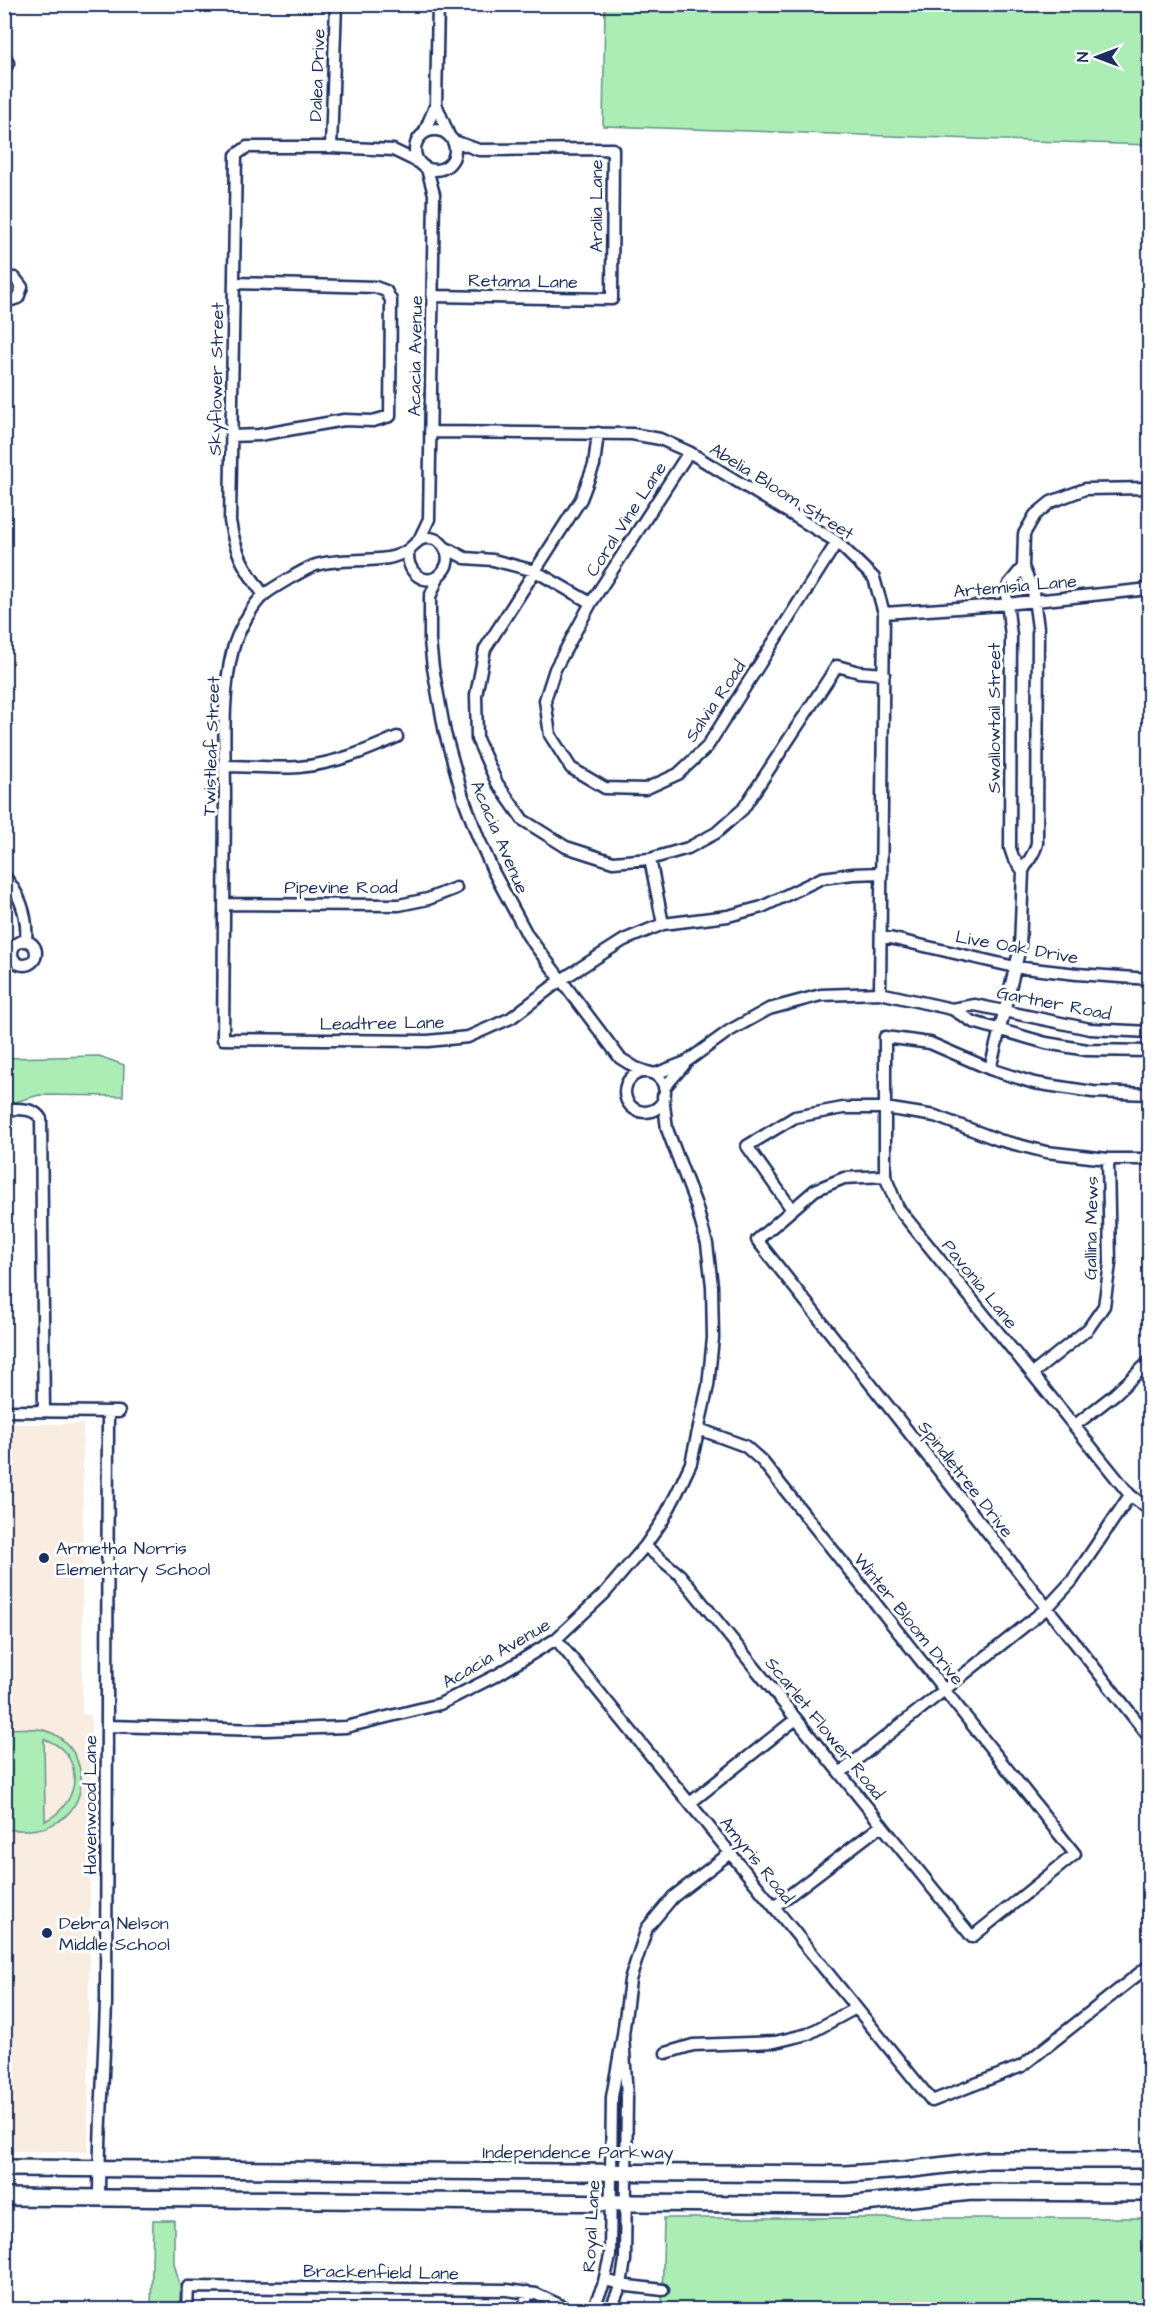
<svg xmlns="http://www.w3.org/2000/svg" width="1154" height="2314" font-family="'Architects Daughter',sans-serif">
<rect width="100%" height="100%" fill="#fff"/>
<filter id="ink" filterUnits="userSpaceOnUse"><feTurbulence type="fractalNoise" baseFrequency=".0167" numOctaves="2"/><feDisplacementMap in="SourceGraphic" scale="12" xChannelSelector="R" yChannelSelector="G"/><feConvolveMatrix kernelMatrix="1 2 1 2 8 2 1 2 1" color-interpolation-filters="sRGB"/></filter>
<g filter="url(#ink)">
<path fill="#f9ece1" d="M5,1424h78l-1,290 9,1 -3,437 -83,-1z"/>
<path fill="#acedb6" stroke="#648e8a" stroke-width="1.5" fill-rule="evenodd" d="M605,5h544v140l-546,-19z
M99,1056l25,9 -1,31 -84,-1 -24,7h-10v-44z
M5,1729c13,0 29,-2 42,2 38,13 47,68 12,90 -16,11 -36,9 -54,9zM44,1739c42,14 38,64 1,82z
M664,2218h485v91l-487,1z
M153,2220h21v43l6,23v23h-29z"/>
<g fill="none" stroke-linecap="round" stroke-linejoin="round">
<g stroke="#1b2f5e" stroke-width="15">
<path id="minor" d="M4,54l4,9 -4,8
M436,104l12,29
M415 150a20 20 0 1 1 40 0a20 20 0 1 1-40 0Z
M424,133l12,-29 2,-100
M331,147l5,-143
M4,278h11l7,9 -4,11 -6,2 -8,-1
M433,296l179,3 1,-150 -134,1 -25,-9
M430,432l202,2 28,5 29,13 148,90 37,36 10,35 -4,380
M598,433l-4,32 -13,34 -96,150 -9,46 1,44 20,44 26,37 43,27 47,15 37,-3 38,-11 28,-15 27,-24 94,-143 22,6 25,2
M231,436l28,-1 85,-15 29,1 17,-5 1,-116 -5,-9 -11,-4 -141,-4
M689,452l-98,151 -36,66 -10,31 5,35 21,33 34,20 40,1 33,-15 29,-27 130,-205
M419,540l10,-21 5,-325 -7,-25
M444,547l21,11 28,2 42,11 56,32
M409,549c-6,23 19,42 34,22 11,-13 1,-33 -15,-33 -10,0 -12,6 -19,11 -4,4 -15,8 -21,9 -23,4 -49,0 -72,7 -10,3 -43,23 -51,29 -13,10 -28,40 -32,55 -12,45 -8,103 -8,150 -1,80 -1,160 -2,240l205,2 40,-4 43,-19 50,-38 63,-40 39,-16 65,-8 34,-9 60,-29 31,-4 29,-1
M1023,567l-14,17 -3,9 5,43 -1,212 3,9 10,14
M439,575l-9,22v44l3,27 12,65 18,64 15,40 16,36 34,63 92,122 16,10 11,4
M264,595c-19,-25 -29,-42 -34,-74l6,-366 11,-8h84l62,3 27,13
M884,613l102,-7 164,-17
M225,766c24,0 50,3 74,1 35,-3 67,-16 98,-30
M650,859l13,65
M4,876c17,19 24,40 22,65
M224,904l175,1 29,-6 28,-11
M881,936l134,31 62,7 73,5
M12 953a12 12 0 1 1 24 0a12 12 0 1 1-24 0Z
M952,1009l23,-4 115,24 60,3
M990,1069l30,-121 3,-77c5,-11 12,-17 14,-28l1,-215 -5,-37 -10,-24 1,-33 11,-19 16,-13 34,-13 65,-1
M625 1092a20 20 0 1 1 40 0a20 20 0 1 1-40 0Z
M655,1074l31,-12 43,-31 40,-22 52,-14 59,-2 72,16 21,13 73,21 41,7 63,1
M664,1088l20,-23
M1150,1094l-57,-2 -59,-9 -44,-14 -60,-26 -45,-6v139l13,32 232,287 20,15
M4,1109c13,0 30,-2 37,10l3,292
M885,1176l-41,2 -29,12 -58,50 393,498
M791,1208l-44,-62 48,-29 48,-9h42l50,8 64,24 47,12 62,7h42
M1032,1374l56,-45 16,-23 6,-42 -2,-105
M4,1411l115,1
M1074,1426l41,-32 35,-33
M645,1546l35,29 292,362 103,-83 -313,-393 -17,-15 -46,-17
M556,1639l376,462 90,-35 128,-101
M107,1726l159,4 80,-3 94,-23 59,-30 57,-35 49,-46 40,-47 18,-26 14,-27 14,-30 17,-77 5,-48 -1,-52 -5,-42 -11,-39 -29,-76 -4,-33
M840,1773l207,-165 25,-27 58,-86
M690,1803l106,-84
M774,1907l108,-82
M623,2035l7,-55 17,-52 26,-31 57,-44
M666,2053l27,-8 82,-3 33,-8 48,-26
M99,2198c0,-65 5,-130 7,-196l2,-590
M605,2280l23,6 35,4
M187,2310l1,-23 319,3 29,4 35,16
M525,2310l2,-18
M592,2310l11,-24 7,-30 2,-159 11,-62 4,62 -2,163 -4,25 -11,25"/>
</g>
<g stroke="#1b2f5e" stroke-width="20">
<path id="secondary" d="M4,2168l841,6 59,-4 84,-10h162
M4,2197l841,8 127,-13 178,1"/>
</g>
<use href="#minor" stroke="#fff" stroke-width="10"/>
<use href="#secondary" stroke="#fff" stroke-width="15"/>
</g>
</g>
<g fill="#1b2f5e" stroke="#fff" stroke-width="2">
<circle cx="44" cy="1558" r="6"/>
<circle cx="47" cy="1933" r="6"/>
</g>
<g text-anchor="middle" stroke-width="6" stroke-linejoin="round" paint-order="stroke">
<g font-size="18" fill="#1b2f5e" stroke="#fff">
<text transform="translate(317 75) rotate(-88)" y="6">Dalea Drive</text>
<text transform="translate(596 206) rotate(-90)" y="6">Aralia Lane</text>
<text transform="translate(523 281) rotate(1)" y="6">Retama Lane</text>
<text transform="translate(415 356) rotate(-89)" y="6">Acacia Avenue</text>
<text transform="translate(216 379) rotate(-89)" y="6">Skyflower Street</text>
<text transform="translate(782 491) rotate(32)" y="6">Abelia Bloom Street</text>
<text transform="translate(626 519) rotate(-57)" y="6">Coral Vine Lane</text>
<text transform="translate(1015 586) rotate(-5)" y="6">Artemisia Lane</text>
<text transform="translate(715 701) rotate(-56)" y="6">Salvia Road</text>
<text transform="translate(994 718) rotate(-90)" y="6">Swallowtail Street</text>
<text transform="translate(211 746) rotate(-88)" y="6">Twistleaf Street</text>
<text transform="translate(500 837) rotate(67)" y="6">Acacia Avenue</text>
<text x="341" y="893">Pipevine Road</text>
<text transform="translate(1017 947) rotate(10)" y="6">Live Oak Drive</text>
<text transform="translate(1054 1003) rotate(11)" y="6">Gartner Road</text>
<text transform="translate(382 1023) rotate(-1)" y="6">Leadtree Lane</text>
<text transform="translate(1091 1228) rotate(-89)" y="6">Gallina Mews</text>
<text transform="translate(980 1284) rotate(51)" y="6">Pavonia Lane</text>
<text transform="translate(966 1479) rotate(52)" y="6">Spindletree Drive</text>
<text transform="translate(909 1619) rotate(51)" y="6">Winter Bloom Drive</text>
<text transform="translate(496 1653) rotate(-30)" y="6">Acacia Avenue</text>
<text transform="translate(825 1728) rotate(51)" y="6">Scarlet Flower Road</text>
<text transform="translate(90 1805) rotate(-90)" y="6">Havenwood Lane</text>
<text transform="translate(757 1860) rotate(51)" y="6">Amyris Road</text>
<text x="578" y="2158">Independence Parkway</text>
<text transform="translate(591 2226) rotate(-87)" y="6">Royal Lane</text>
<text transform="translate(381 2272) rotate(1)" y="6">Brackenfield Lane</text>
</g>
<g font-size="18" fill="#1b2f5e" stroke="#fff" text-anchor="start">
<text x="56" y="1554">Armetha Norris<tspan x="56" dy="21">Elementary School</tspan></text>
<text x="59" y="1929">Debra Nelson<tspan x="59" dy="21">Middle School</tspan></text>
</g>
</g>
<rect width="1154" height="2314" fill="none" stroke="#fff" stroke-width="24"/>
<rect x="12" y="12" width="1130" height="2290" fill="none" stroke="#1b2f5e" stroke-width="2" filter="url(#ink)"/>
<g transform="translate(1097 57) rotate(270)" stroke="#ffffff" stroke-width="4.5" paint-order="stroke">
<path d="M0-4.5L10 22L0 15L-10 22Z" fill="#1b2f5e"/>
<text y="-9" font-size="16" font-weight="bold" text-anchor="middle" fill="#1b2f5e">N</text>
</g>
</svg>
